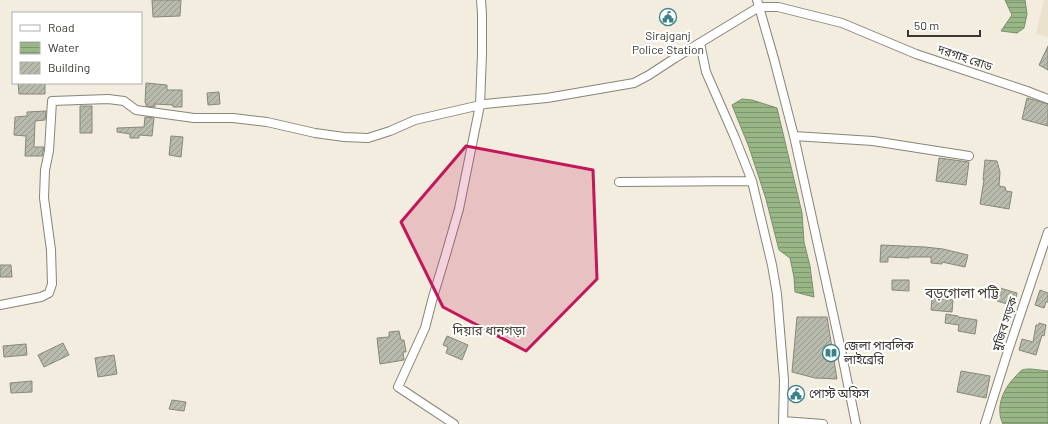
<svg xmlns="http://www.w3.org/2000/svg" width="1048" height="424" font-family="Barlow,'Noto Sans Bengali',sans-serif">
<defs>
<pattern id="water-rules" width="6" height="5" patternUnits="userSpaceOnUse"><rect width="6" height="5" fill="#98b686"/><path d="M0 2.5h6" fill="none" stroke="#7d956e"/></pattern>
<pattern id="building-hatch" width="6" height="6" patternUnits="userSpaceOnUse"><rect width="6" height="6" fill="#b8baab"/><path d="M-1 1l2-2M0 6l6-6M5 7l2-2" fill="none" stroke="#97988c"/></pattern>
</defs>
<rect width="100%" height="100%" fill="#f2edde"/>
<path fill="#ebe2cd" d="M1044,0h4v37l-12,-3z"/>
<path fill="url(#water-rules)" stroke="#7c906d" d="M1005,0h20l2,14 -3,14 -7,5 -16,-2 11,-16z
M742,99l10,1 25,8 25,105 2,29 6,24 4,31 -19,-5 -1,-15 -4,-19 -11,-8 -13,-51 -17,-52 -17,-42z
M1031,369l17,2v53h-45c-8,-16 0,-35 12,-47 2,-2 4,-5 7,-7 3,-1 6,-1 9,-1z"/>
<path fill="url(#building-hatch)" stroke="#87887b" d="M152,0h29l-1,16 -27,1z
M1048,46v24l-9,-5z
M18,83h27v11h-26z
M146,83l21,2v5h15v17h-9v-2l-18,-1v3l-9,-1v-3h-1z
M219,92l1,12 -12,1 -1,-12z
M1027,98l21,6v22l-26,-7z
M80,106h12v27h-12z
M46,111l-1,9 -10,1 -1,26h10l-2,9h-17l1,-20 -12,-1 1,-18 12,-1v-4z
M145,117l9,1 -2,18 -13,-1v3h-9v-4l-13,-2v-4l27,-1z
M171,136l12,1 -2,20 -12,-2z
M939,158l30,4 -3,23 -30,-4z
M985,160l12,1 3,11 -1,14 6,1 1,4 6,1 -3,17 -29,-5 4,-24h-1z
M881,245l44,2 18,2 25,6 -3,12 -23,-5v2l-11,-1v-6h-22v1l-21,-1v5h-8z
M0,265h11l1,12h-12z
M892,280h17v11l-17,-1z
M1000,288l17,5 -3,13 -17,-5z
M1040,290l8,3v9h-2l-2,6 -9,-3z
M932,298l21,2 -1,12 -21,-2z
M946,314l12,2v1l19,3 -2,14 -17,-3 1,-6 -14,-2z
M797,317h30l10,62 -22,-1 -23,-6z
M1039,323l7,2 -2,11 -2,-1 -6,20 -17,-5 3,-11 11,3 3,-17h3z
M399,331l2,9h3l2,12h-3l1,8 -24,4 -3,-26 12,-1v-5z
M447,336l21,9 -6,15 -16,-7 2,-6 -5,-2z
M63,343l6,12 -25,12 -6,-12z
M26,344l1,11 -23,2 -1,-11z
M114,355l3,19 -19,3 -3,-19z
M961,371l29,5 -4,22 -29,-6z
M32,381v11l-21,1 -1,-10z
M172,400l14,2 -2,9 -15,-2z"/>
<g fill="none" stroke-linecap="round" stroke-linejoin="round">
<g stroke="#898477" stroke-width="10">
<path id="minor" d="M757,0l17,59 20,77 47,214 15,74
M700,43l6,29 29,66 17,43 20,84 5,29 7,86 -1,44
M794,136l79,5 96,15
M619,182l133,-1
M0,305l41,-8 8,-4 3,-9 -1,-34 -7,-52 1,-28 4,-19 3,-50 56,-2 16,2 12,9 58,8h39l34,4 48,11 29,4 24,1 22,-7 25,-11 70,-16 62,-6 87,-15 15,-8 26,-17 84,-51h19l64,16 74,31 111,37 21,8
M783,421l40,3
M454,424l-56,-37 27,-59 8,-31 13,-43 13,-45 21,-104 2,-51v-40l-1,-14
M985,424l23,-73 40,-119"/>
</g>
<use href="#minor" stroke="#fff" stroke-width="8"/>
</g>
<path fill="#c2185b" fill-opacity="0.2" stroke="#c2185b" stroke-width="3" stroke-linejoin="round" d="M466,146l127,24 4,109 -71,72 -83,-44 -42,-85z"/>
<defs>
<g id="civic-ring" transform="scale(0.9)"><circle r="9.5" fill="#fff" stroke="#3b838a" stroke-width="1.5"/><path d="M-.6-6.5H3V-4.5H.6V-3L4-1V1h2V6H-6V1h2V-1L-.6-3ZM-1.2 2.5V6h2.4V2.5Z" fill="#3b838a"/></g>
<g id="library-ring" transform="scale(0.9)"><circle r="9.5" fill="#fff" stroke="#3b838a" stroke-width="1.5"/><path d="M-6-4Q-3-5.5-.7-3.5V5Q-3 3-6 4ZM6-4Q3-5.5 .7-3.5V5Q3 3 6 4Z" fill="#3b838a"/></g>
</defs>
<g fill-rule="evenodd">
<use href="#civic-ring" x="668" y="17"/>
<use href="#library-ring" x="831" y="353"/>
<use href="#civic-ring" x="796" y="394"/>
</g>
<g text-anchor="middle" stroke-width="4" stroke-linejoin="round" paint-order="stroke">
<g font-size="12" fill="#3a3732" stroke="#fff" text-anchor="start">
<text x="668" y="40" text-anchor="middle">Sirajganj<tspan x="668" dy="14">Police Station</tspan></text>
<text x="844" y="350">জেলা পাবলিক<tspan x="844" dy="14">লাইব্রেরি</tspan></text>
<text x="809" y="398">পোস্ট অফিস</text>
</g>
<g font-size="12" fill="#3a3732" stroke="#fff">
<text transform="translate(965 58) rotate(19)" y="4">দরগাহ রোড</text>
<text transform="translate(1005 324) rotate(-72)" y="4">মুজিব সড়ক</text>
</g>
<g font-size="13" fill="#464135" stroke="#fff">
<text x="489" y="335">দিয়ার ধানগড়া</text>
</g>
<g font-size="14" fill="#464135" stroke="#fff">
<text x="962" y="298">বড়গোলা পট্টি</text>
</g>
</g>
<rect x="12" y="12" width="130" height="72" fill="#ffffff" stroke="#b0afad"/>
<rect x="20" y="25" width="20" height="6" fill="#ffffff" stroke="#b0afad"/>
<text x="48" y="32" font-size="12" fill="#3a3732">Road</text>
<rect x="20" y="42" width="20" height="12" fill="url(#water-rules)" stroke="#b0afad"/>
<text x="48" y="52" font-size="12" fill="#3a3732">Water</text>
<rect x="20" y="62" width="20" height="12" fill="url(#building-hatch)" stroke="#b0afad"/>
<text x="48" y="72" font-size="12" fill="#3a3732">Building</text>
<path d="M908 30v6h72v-6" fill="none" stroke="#3a3732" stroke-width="2"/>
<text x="914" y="30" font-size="12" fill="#3a3732" stroke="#ffffff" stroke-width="3" paint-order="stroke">50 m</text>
</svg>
